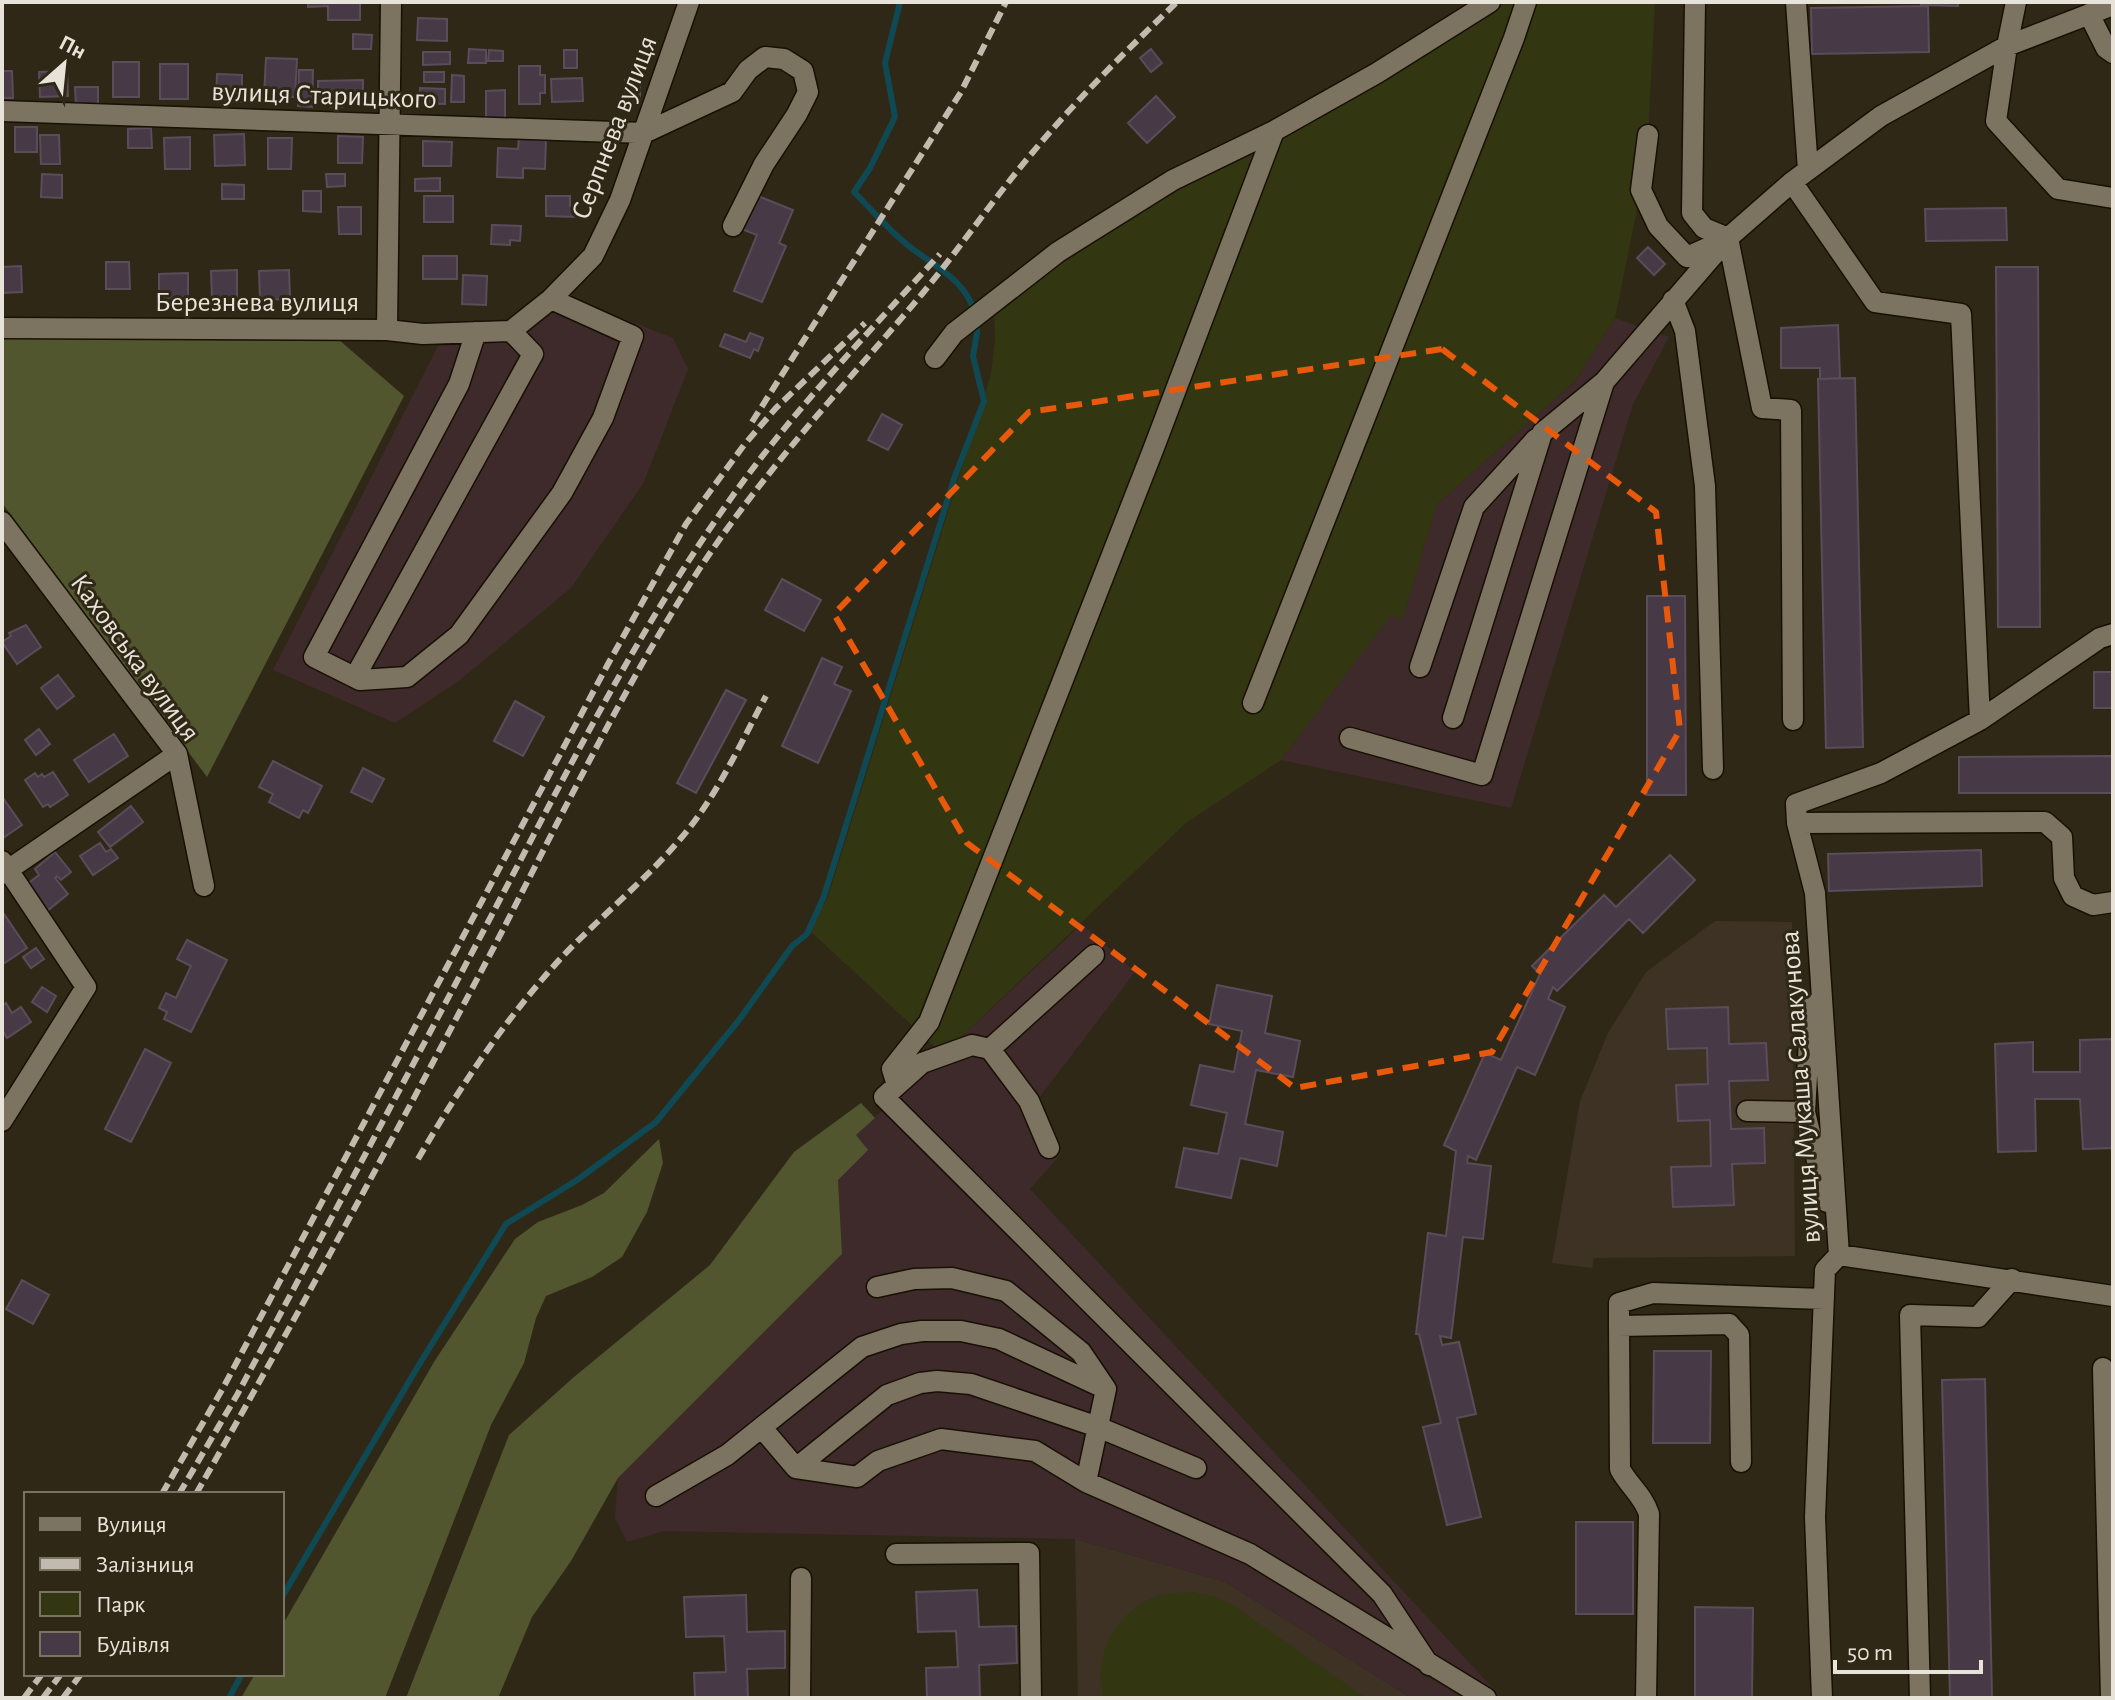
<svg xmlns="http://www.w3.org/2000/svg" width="2115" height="1700" font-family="'Alegreya Sans',sans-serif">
<rect width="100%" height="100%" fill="#302817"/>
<path fill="#3e2a2b" d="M547,289l126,49 15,31 -44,113 -73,106 -111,92 -65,43 -122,-53 165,-324 72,-4z
M1615,318l54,19 -36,67 -122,404 -230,-48 110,-146 11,5 35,-115 137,-122z
M1082,924l53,48 -97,127 23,55 -31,35 472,509h-91l-186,-116 -150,-43 -411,-8 -37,11 -12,-24 3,-40 224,-224 -4,-74 18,-45z"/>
<path fill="#3d3223" d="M1715,921l77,1 3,334 -201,2 -2,10 -40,-5 28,-162 28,-68 38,-61z
M1075,1539l150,43 186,116h-333z"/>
<path fill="#323712" d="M1487,2h168l-7,133 -7,55 -26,128 -41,64 -137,122 -35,116 -11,-5 -110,145 -95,63 -243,231 -134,-124 19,-33 163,-523 4,-33 -1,-30 64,-59z
M1192,1592l22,4 20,10 132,92h-262c-12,-38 9,-81 44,-98 14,-7 29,-7 44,-8z"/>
<path fill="#51562f" d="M2,334l336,5 66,57 -197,381 -205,-274z
M861,1103l14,15 -19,17 12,15 -30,30 4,74 -224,224 -47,83 -39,56 -34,81h-92l103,-263 65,-58 136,-112 84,-113z
M659,1139l4,24 -16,49 -25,45 -30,20 -46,19 -10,22 -12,45 -33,62 -106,273h-144l14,-24h27v-48l152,-264 81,-123 23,-17 44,-17 22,-12z"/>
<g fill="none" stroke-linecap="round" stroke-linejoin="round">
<path stroke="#0f4954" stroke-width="6" d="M900,2l-15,61 10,54 -25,51 -16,24c17,17 32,35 50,50 25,22 62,36 70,70
M282,1597l135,-229 89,-144 71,-44 79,-58 83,-102 53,-74 15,-12 17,-38 131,-420 29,-75 -11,-45 4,-23 -1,-10
M229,1698l13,-24"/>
</g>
<path fill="#483947" stroke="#5b4c5a" stroke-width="2" d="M308,2h52v18h-32v-14l-20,1z
M1921,2h37v4l-37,-1z
M1928,6l1,46 -117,2 -1,-46z
M418,18l29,1v22l-30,-1z
M353,34l19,1 -1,14h-18z
M469,49l17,1v13h-18z
M1151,49l11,14 -11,9 -11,-14z
M489,50l14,1v10h-15z
M564,50h13v18h-13z
M423,52h27v12l-27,1z
M266,58l31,1 -2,38 -31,-1z
M113,62h26v35h-26z
M160,64h28v35h-28z
M519,66h21v9h5v18h-5v11h-21z
M299,70h14l-1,37 -14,-1z
M2,71h10l1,27h-11z
M67,71l1,25 -28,1 -1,-25z
M424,72h20v10h-20z
M217,74l25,1v27h-26z
M452,75l12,1v26h-13z
M582,78l1,23 -31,1 -1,-23z
M640,79v22l-15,1v-22z
M363,80v22h-21v5h-11l1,-5 -14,-1v-20z
M75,87h23v19h-22z
M420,88l25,1v15l-26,-1z
M505,90v30h-19v-29z
M1156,96l19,21 -28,26 -19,-20z
M15,127h22v25h-22z
M151,128l1,20h-24v-19z
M244,134l1,31 -30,1 -1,-31z
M40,135h19l1,29h-19z
M338,136l25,1 -1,26h-24z
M190,137v32h-25l-1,-31z
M519,137l27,2 -1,30 -22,-1v10l-26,-1 1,-29 20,1z
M268,138h24l-1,31h-23z
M423,141l29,1 -1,24h-28z
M42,174l20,1v23l-21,-1z
M326,174h19v12l-18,1z
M440,178v13h-25v-12z
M222,184l22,1v14h-22z
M303,191h18v21l-18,-1z
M753,194l40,16 -14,33 7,3 -24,56 -28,-11 23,-56 -18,-7z
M424,196h29v26h-29z
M546,196h24v10h6v11l-30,-1z
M338,207h23v27h-22z
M2006,208l1,32 -81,1 -1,-32z
M492,225l29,1 -1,15 -10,-1v5l-19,-1z
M1648,247l17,17 -11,11 -17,-17z
M423,256h34v23h-34z
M106,262h23l1,27h-24z
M21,266l1,26 -20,1v-26z
M1996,267h42l2,360h-42z
M237,270v29h-25l-1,-28z
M289,270l1,29 -30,1 -1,-29z
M188,273v24l-29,1v-24z
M463,275l24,1 -1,29 -24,-1z
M1838,325l2,53 -20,1v-11h-39v-40z
M750,333l13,5 -5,13 -4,-2 -4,9 -30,-12 5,-12 21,8z
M1855,378l8,369 -37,1 -8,-369z
M882,414l20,11 -14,25 -20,-10z
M782,579l39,21 -17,31 -39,-21z
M1647,596h38l1,199h-39z
M26,625l15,22 -24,17 -15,-22 9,-6 -2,-3z
M822,658l20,9 -8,17 17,7 -33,72 -36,-17z
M2094,672h19v36h-19z
M58,675l16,21 -17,13 -16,-21z
M726,690l20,10 -50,93 -19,-10z
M515,701l29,16 -21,39 -29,-15z
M39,729l11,15 -14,11 -11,-15z
M114,734l14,22 -39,26 -15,-22z
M2112,756v37h-153v-36z
M273,761l49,25 -14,27 -5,-3 -4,8 -30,-16 4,-8 -14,-7z
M363,768l21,11 -12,23 -21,-10z
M53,772l15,23 -18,12 -2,-3 -5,3 -18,-27 10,-7 3,4 4,-3 2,3z
M3,798l19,27 -19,13 -1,-39z
M131,806l12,16 -33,25 -12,-15z
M100,843l6,9 5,-3 7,9 -25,17 -13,-19z
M1981,850l1,36 -153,5 -1,-37z
M55,852l16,20 -10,8 -4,-4 -2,2 13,16 -21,17 -21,-26 13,-10 -4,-6z
M1670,855l25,25 -52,53 -14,-14 -72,72 -4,-4 -5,12 17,8 -30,68 -18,-8 -41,93 -8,-4 -1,7 24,3 -8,73 -20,-2 -12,101 -11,-2 2,9 17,-3 17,72 -19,4 24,99 -34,8 -24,-98 18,-4 -22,-89h-3l12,-101 18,3 10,-85 -12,-6 41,-92 16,7 39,-86 -8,-8 72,-71 12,12z
M2,911l25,37 -24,16 -1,-2z
M187,940l40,20 -36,72 -27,-13 3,-7 -8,-4 7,-15 10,5 15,-32 -14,-7z
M36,948l8,11 -13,9 -8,-11z
M1217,985l55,11 -7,37 35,8 -7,36 -37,-7 -11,54 38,8 -6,34 -37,-8 -9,40 -55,-11 8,-39 34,6 9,-41 -36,-8 9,-40 34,7 8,-41 -33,-7z
M42,987l14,9 -9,16 -15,-10z
M6,1003l6,10 9,-6 10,15 -24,16 -5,-8v-24z
M1728,1007l1,37 37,-1 2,37 -39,1 2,48 33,-1 1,35 -33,1 2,41 -61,2 -2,-40 40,-1 -1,-46 -32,1 -2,-36 32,-1 -1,-36 -39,1 -2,-40z
M2113,1039v109l-30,1 -3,-50h-45l1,52 -38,1 -3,-108 38,-2v30h47v-32z
M145,1049l26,14 -40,79 -26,-13z
M22,1280l27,15 -16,29 -27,-15z
M1654,1351h57l-1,92h-57z
M1985,1379l7,319h-42l-8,-318z
M1576,1522h57v92h-57z
M977,1590l2,37 37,-1 1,37 -38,2 1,33h-53l-1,-30 32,-1 -2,-36 -38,1 -2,-40z
M746,1595l1,37 38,-1v37l-38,1 1,29h-53l-1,-25 32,-1 -2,-36 -38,1 -2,-40z
M1695,1607l58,1 -1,90h-57z"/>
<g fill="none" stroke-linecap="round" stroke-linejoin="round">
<g stroke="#181003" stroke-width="23">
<path id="minor" d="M1695,2l-3,211 12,15 24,10
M1796,2l12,168
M2016,2l-9,44 -11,75 62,68 55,9
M2089,14l17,34 7,5
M2,111l642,22 88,-41 16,-22 17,-13 19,2 19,12 5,21 -11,22 -33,50 -31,62
M1648,135l-7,55 17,36 29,31 34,-15
M1792,182l83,120 86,12 19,406
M1728,238l34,170 29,2 2,310
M1673,300l12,31 20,155 8,283
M2,328l385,2 36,4 88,-3
M387,330l4,-328
M511,331l40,-32 42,-43 27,-56 69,-198
M476,332l-17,52 -145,273 46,23 47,-3 52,-42 103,-142 41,-75 30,-82 -82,-37
M935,358l19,-25 104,-81 115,-72 101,-49 103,-58 113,-71
M2,522l175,232 27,132
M1420,667l54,-160 62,-68
M355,677l178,-323 -22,-23
M1253,703l261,-665 12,-36
M1453,718l89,-285 62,-51
M1350,738l132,37 122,-393 124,-144 64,-56 89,-66 126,-70 106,-41
M1797,823l248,-1 17,15 2,41 9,18 20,9 20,-3
M2,861l84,126 -84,134
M2,874l175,-120
M1811,1005l-6,107 22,90
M990,1049l104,-94
M897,1085l-5,-16 37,-47 224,-572 121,-319
M1747,1111l58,1
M1049,1148l-20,-47 -39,-52 -18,-4 -50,18 -38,34 498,497 47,71
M1839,1255l274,41
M877,1287l37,-8 38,-1 54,13 75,61 25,37 -20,93
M1619,1326v-23l34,-10 171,6
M2103,1368l8,330
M762,1428l34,40 61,9 21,-16 63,-22 94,12 51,31 164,72 236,144
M796,1468l91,-73 33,-12 17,-2 34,3 127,43 98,41
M656,1496l71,-41 135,-108 39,-13 21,-3h39l38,8 107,50
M896,1554l133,-1 2,145
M800,1698l1,-120
M1646,1698l3,-184c-6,-19 -20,-28 -29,-45l-1,-143 110,-2 10,11 2,127
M1822,1698l-7,-181 10,-247 14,-15 -24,-362 -18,-70 -1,-19 85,-31 99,-53 120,-82 13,-4
M1920,1698l-10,-383 68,2 34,-38"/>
</g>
<use href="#minor" stroke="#7d7361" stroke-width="20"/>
<path stroke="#c0bbae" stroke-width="6" stroke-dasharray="12 6" stroke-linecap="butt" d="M752,422l209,-330 45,-90
M418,1159c42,-72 87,-140 144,-202 39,-41 84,-77 120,-120 35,-41 58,-93 84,-141
M162,1494l61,-106 385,-724 78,-140 58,-79 32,-37 89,-85
M179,1494l58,-99c87,-163 174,-326 260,-490 72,-137 142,-277 232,-404 62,-88 138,-167 211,-247
M196,1494c103,-180 201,-363 298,-547 63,-122 123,-248 197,-365 68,-107 150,-192 231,-288 38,-46 72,-96 111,-142 44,-53 94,-102 144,-150
M24,1698l18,-24
M43,1698l18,-24
M63,1698l18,-24"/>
</g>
<path fill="none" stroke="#e8590c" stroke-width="6" stroke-dasharray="16 10" stroke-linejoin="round" d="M1442,349l214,163 24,218 -188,322 -197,36 -328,-245 -133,-229 195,-202z"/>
<g text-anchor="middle" stroke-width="6" stroke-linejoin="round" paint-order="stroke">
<g font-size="28" fill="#e8e3d8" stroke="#302817">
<text transform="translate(324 94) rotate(2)" y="10">вулиця Старицького</text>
<text transform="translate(613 127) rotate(-69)" y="10">Серпнева вулиця</text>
<text x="257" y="311">Березнева вулиця</text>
<text transform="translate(136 657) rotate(54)" y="10">Каховська вулиця</text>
<text transform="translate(1799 1087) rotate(-94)" y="10">вулиця Мукаша Салакунова</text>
</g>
</g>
<rect width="2115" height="1700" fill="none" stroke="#e8e3d8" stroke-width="8"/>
<rect x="24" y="1492" width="260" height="184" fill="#302817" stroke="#7a7364" stroke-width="2"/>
<rect x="40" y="1518" width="40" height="12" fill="#7d7361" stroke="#7a7364" stroke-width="2"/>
<text x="96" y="1532" font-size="24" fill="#e8e3d8">Вулиця</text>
<rect x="40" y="1558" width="40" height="12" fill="#c0bbae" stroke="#7a7364" stroke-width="2"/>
<text x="96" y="1572" font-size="24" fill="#e8e3d8">Залізниця</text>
<rect x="40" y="1592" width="40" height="24" fill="#323712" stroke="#7a7364" stroke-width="2"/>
<text x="96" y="1612" font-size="24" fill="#e8e3d8">Парк</text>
<rect x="40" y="1632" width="40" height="24" fill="#483947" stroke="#7a7364" stroke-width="2"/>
<text x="96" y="1652" font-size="24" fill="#e8e3d8">Будівля</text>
<g transform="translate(64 64) rotate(27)" stroke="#302817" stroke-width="6" paint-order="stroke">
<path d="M0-6L14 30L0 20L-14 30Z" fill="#e8e3d8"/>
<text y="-12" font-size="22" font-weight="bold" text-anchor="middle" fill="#e8e3d8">Пн</text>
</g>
<path d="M1835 1660v12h146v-12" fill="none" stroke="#e8e3d8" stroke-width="4"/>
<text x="1847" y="1660" font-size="24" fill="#e8e3d8" stroke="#302817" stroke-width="6" paint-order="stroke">50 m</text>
</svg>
